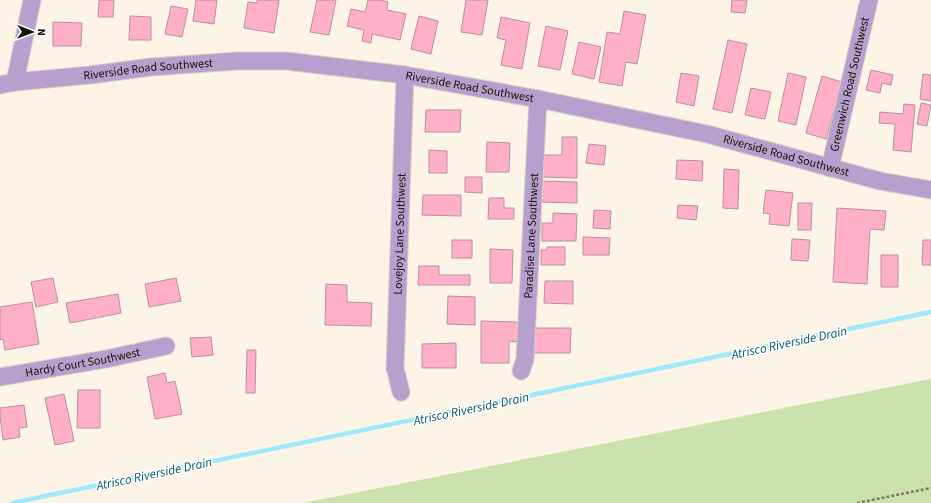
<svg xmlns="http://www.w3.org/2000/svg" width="931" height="503" font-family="'Source Sans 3',sans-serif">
<rect width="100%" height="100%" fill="#fcf4e7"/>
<path fill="#cbe2ac" d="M931,379v124h-628z"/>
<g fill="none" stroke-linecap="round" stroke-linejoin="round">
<path stroke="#a0e9fd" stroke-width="4.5" d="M12,503l919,-191"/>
</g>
<path fill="#ffb0c8" stroke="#b6919b" d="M99,0h15l-1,17h-15z
M196,0h21l-3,24 -21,-3z
M257,0h22l-5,33 -30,-5 4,-26 9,1z
M317,0h19l-7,35 -19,-3z
M368,0h13l7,2 -1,8 19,4 -6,26 -28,-6 -1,9 -9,-2 2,-11 -17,-4 4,-17 14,3z
M466,0h22l-6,35 -21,-3z
M732,0h15l-2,13 -14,-1z
M171,6l17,3 -6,28 -17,-3z
M624,11l22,4 -9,49 -11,-2 -4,24 -23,-4 8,-50 13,2z
M130,16l21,1v23h-22z
M419,16l19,5 -7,33 -20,-5z
M501,17l29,6 -8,46 -21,-4 5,-25 -9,-2z
M53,22l29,1 -1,23h-28z
M546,26l22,5 -8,39 -22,-4z
M728,40l19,4 -15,69 -19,-4z
M579,42l22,5 -7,32 -22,-5z
M871,70l22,5 -2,10 -9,-2 -2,10 -14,-3z
M681,73l18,3 -5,30 -18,-4z
M788,73l18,4 -10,48 -18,-4z
M923,74l8,1v26l-11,-2z
M822,76l20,6 -16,57 -20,-6z
M751,88l20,4 -6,27 -20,-4z
M921,103l10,2 -4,21 -10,-2z
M904,104l11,1 -4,47 -18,-2 2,-26 -16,-1 1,-11 23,2z
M426,110h35l-1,22h-35z
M562,137h15v41l-35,-1v-22h20z
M487,142l23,1 -1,29h-23z
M589,144l17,2 -2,19 -18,-2z
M429,150l18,1v22h-18z
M677,160l26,1 -1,20 -26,-2z
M724,169l15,1 -1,39 -15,-1z
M465,177h17v16l-17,-1z
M541,181l36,1v21l-37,-1z
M766,190l27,3 -4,33 -20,-2 1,-10 -7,-1z
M423,195h38v21l-39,-1z
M489,198h15v10h10v11h-26z
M798,203h14l-1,27h-13z
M678,205l20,1 -2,14 -19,-2z
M837,208l49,3 -2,19 -14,-1 -3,55 -34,-2z
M594,210l17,1 -1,18 -17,-1z
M553,213l24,1 -1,27h-34v-18h11z
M583,237l27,1 -1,17h-26z
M792,239l18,1 -2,21 -17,-1z
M452,240h20v18h-20z
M923,240h8v25h-9z
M547,247h18v18h-24v-15h6z
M490,249l23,1 -1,33h-22z
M881,255h17v32h-17z
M419,266h20v9h31v10h-52z
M53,278l5,24 -22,5 -5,-25z
M176,278l5,23 -32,6 -4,-23z
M545,281h28v23l-29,-1z
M326,284l21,1v17l25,1 -1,23 -46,-1z
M118,294l3,19 -51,10 -4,-20z
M448,296l27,1v28l-28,-1z
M32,302l7,42 -34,6 -2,-11 -3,1v-33z
M481,321l37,1 -1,20 -8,-1v22h-28z
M531,328h40l-1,25h-39z
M211,337l2,18 -21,2 -2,-19z
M456,343v25h-34v-24z
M247,350h9l-1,43h-9z
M165,373l2,10 8,-2 7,33 -27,5 -8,-42z
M78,390h22v38h-23z
M64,394l10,47 -19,4 -10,-47z
M24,405l3,22 -8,1 1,9 -17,3 -3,-24v-8z"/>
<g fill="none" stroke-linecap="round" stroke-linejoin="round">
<g stroke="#d7d0c3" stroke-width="19">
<g id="minor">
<path d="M15,82l17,-82"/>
<path id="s1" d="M0,85l15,-3 75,-7 61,-8 86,-6h49l119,14 133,24 169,35 173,47 51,9"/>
<path id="s2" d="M830,168l39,-168"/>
<path id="s3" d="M521,371l4,-12 13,-260"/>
<path id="s4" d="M0,377l106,-18 60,-13"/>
<path id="s5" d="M401,392l-6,-24 10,-293"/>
</g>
</g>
<path stroke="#80786d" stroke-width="2.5" stroke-dasharray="3 2" stroke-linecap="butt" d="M857,503l74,-15"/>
<use href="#minor" stroke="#b8a0ce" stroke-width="17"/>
</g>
<g text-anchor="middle" stroke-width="3" stroke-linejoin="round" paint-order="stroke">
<g font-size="12" fill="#171006" stroke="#fff">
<text dy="4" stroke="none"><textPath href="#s1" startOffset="149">Riverside Road Southwest</textPath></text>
<text dy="4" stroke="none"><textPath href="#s2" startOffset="86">Greenwich Road Southwest</textPath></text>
<text dy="4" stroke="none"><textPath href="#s1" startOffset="473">Riverside Road Southwest</textPath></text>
<text dy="4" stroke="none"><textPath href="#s1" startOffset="797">Riverside Road Southwest</textPath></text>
<text dy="4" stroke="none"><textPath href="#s5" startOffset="159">Lovejoy Lane Southwest</textPath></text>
<text dy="4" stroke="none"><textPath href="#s3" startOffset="136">Paradise Lane Southwest</textPath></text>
<text dy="4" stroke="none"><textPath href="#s4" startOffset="84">Hardy Court Southwest</textPath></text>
</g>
<g font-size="13" font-style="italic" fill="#005768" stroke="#fff">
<text transform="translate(789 342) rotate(-12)" y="5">Atrisco Riverside Drain</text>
<text transform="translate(471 408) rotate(-12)" y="5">Atrisco Riverside Drain</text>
<text transform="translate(154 473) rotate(-12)" y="5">Atrisco Riverside Drain</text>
</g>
</g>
<g transform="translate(32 32) rotate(91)" stroke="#ffffff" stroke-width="3" paint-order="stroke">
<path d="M0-3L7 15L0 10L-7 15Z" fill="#171006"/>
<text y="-6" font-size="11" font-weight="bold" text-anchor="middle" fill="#171006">N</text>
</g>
</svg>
